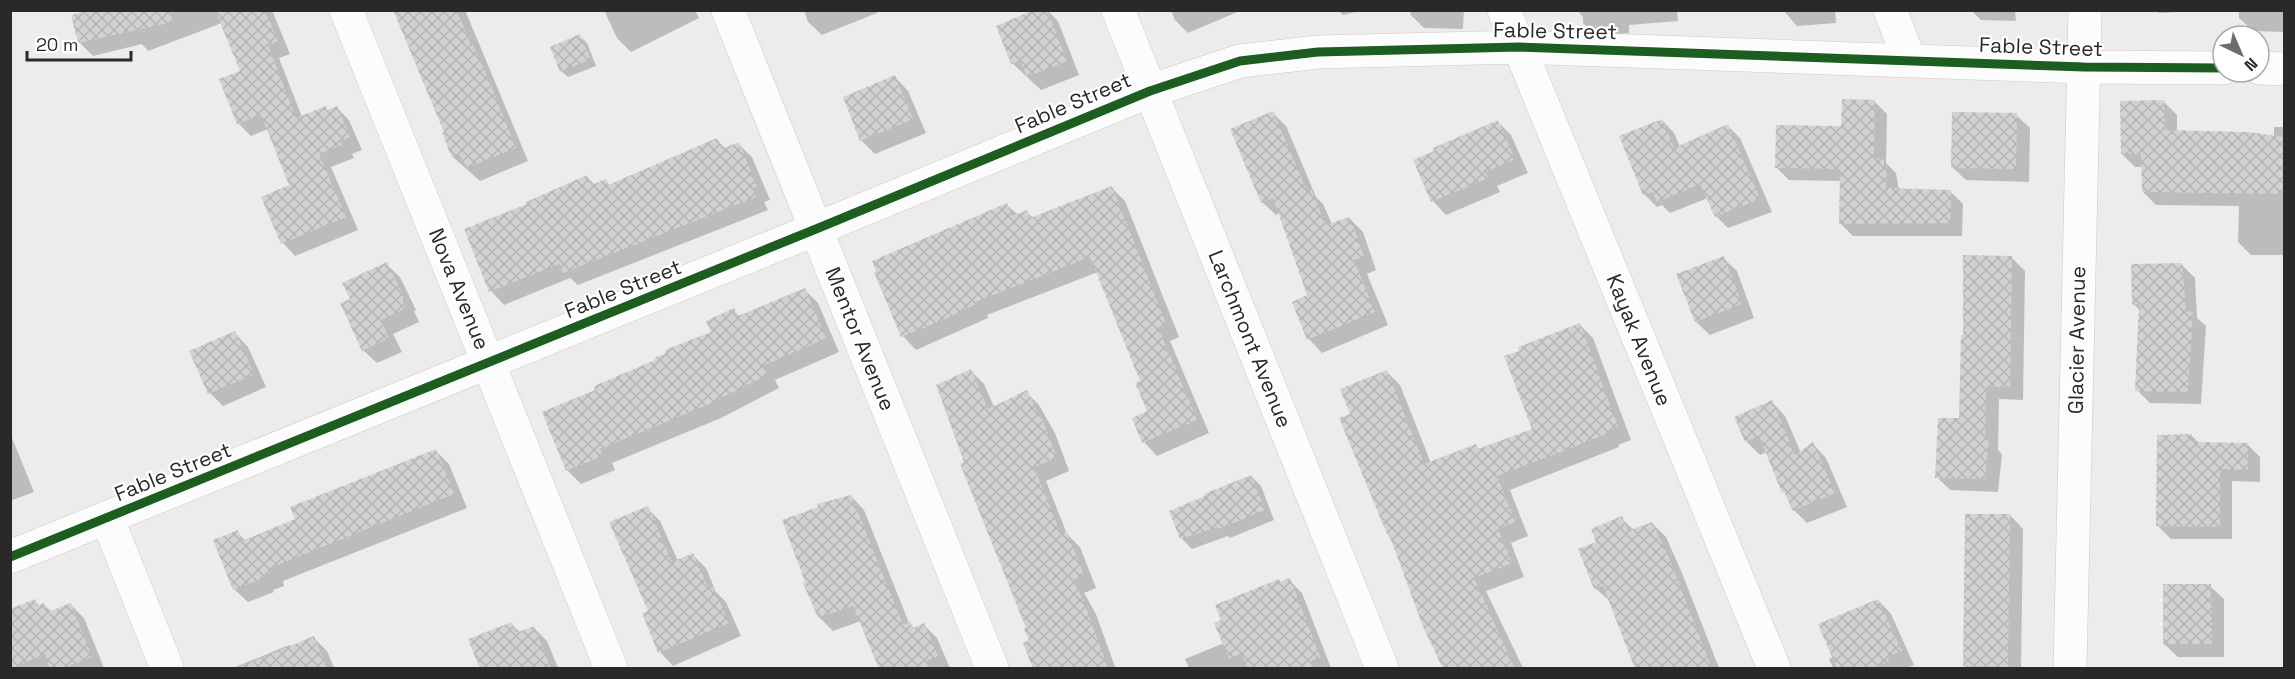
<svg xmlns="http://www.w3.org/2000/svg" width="2295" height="679" font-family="'Space Grotesk',sans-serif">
<defs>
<pattern id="building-cross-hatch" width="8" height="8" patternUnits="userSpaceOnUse" patternTransform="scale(1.5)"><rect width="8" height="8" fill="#d3d2d0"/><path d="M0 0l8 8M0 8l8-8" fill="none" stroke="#b5b4b3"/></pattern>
</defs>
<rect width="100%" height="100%" fill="#eeecea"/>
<path fill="#0003" d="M96,10h176l18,44 -11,4 23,59 23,-9 3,3 8,-4 13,13 13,30 -10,4 2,4 -23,9 27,63 -63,26 -12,-13 8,-57 -23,-57 -17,7 -13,-13 4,-52 -20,-48 -74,28 -6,-7 -49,12 -13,-13 -7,-27z
M395,10h70l63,151 -48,20 -27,-24 -7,-24z
M604,10h91l4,8 -68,34 -14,-14z
M804,10h72l1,3 -55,22 -14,-13z
M1047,10l11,11 21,54 -38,15 -29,-27z
M1171,10h71l-54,23 -13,-13z
M1338,10h25l-20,5z
M1411,10h53l-1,19 -39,-1 -14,-14z
M1577,10h100l1,11 -49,4v8l-33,3 -13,-13v-6z
M1783,10h52l1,13 -39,3z
M1971,10h65l-21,1 1,10 -35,-1z
M2157,10h37v1l-35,2z
M2239,10h45v22l-31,-1 -14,-13z
M580,36l7,7 9,23 -28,11 -7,-6z
M895,77l13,14 18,42 -51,21 -14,-14z
M1874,101l13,13 -1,49 10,10 3,17 52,2 12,12 -1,32h-109l-13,-13 1,-42 -52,-1 -13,-13 67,-39z
M2163,101l14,14v17l97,5v-10h10v128h-33l-13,-13 1,-36 -83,-1 -13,-13v-25h-8l-13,-13z
M1273,113l13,13 30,71 7,7 9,20 17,-6 14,14 13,38 -9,4 21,51 -66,28 -13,-14v-43l-29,-83 -4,2 -14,-13z
M2016,115l14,13 -1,54 -63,-2 -14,-13z
M1662,120l12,13 6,14 48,-21 12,12 32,74 -44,16 -12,-12 -8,-18 -38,15 -8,-8 -5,2 -13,-13z
M1498,122l13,13 17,38 -31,13 3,6 -54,23 -13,-14z
M717,140l9,9 12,-5 14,13 18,43 -6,2 4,8 -190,75 -8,-7 -66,27 -13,-14 37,-86 59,-28 8,8 11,-4 5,5z
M1112,188l13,13 54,136 -9,4 39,92 -52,23 -13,-14 5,-30 -7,-30 -44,-110 -111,43 1,3 -72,32 -13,-14 104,-131 11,10 9,-3 6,6z
M2011,257l14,14 -2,129 -24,-1 -1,51 4,4 -4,38 -48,-2 -13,-13 23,-57z
M1723,258l14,13 17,47 -44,17 -14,-13 -18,-47z
M386,264l14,13 16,33 -2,1 5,11 -26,12 9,18 -25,11 -14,-13 -11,-51z
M2182,265l13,13 2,40 9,8 -5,78 -51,-1 -13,-13 3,-80 -7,-6z
M804,289l14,14 21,49 -64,28 4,8 -58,30 -109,45 3,7 -34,14 -14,-14 30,-80 60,-29 11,-8 45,-20 20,-23 7,7z
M1580,325l13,13 38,102 -13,5 1,2 -109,43 18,46 -17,7 13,34 -38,14 37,77h-70l-65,-134 -36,-119 35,-43 13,13 31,78 45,-17 4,4 54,-20z
M235,333l13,14 18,40 -43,19 -13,-13z
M971,371l13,13 10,23 32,-15 13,13 16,28 14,38 -23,10 21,53 13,13 16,41 -12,5 12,21 19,53 4,1h-71l-82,-205z
M1772,402l13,14 16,37 12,-9 13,14 21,49 -40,16 -13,-13 -6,-13 -4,-5 -17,-40 -7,3 -14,-14 -10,-23z
M10,433l24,59 -24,9z
M2191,435l9,9h47l13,13v25l-28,-1v58h-61l-13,-13z
M436,451l13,13 18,44 -184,73 1,5 -11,4 1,2 -26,10 -14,-13 3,-57 9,9 51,-21z
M1251,476l10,10 13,34 -44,18 -2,-2 -36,13 -10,-10 -11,-27z
M851,496l13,14 45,113 6,6 9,-4 13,13 13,30h-70l-19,-47 -28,10 -14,-14z
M647,508l13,13 18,40 15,-6 13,13 10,24 10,10 15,34 -68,30 -13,-14 -16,-38 6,-3z
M2010,515l13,14 -2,139h-54l-3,-2z
M1621,518l13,12 18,-7 14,14 16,36 37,95h-82l-27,-67 -15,-13 3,-45z
M1289,580l13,13 29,75h-142l-4,-9 39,-16 55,-62 2,2z
M2210,586l14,13v58h-46l-14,-13z
M1878,600l13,14 23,51 -8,3h-73l-4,-9 5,-2z
M34,601l6,5 4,-1 8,7 19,-7 13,13 20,50h-94z
M511,624l10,9 13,-5 13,13 11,27h-76z
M314,638l13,13 7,17h-101l56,-23 2,2z"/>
<path fill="url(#building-cross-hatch)" d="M90,10h81l2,12 -95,21 -7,-28z
M215,10h50l13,31 -10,4 28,73 30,-12 1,4 10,-4 13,31 -10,4 2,4 -23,9 27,63 -65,27 -20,-47 28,-12 -28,-70 -24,9 -18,-45 21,-8z
M393,10h64l13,34 2,-1 17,38 27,67 -50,20 -6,-13 -8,3 -10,-25 2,-1z
M1034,10h13l20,51 -40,16 -7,-16 -9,3 -15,-38z
M580,34l11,25 -31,13 -10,-25z
M895,75l18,44 -53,22 -17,-44z
M1842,99l33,1 -1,59h10v8h3l-1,21 65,2 -1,33 -111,1 1,-55 -65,-1 1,-43 65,1z
M2164,100l1,30 84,2 35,5v57l-142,-2 -1,-38h-20l-1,-53z
M1273,111l34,80 4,-2 15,36 24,-8 14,40 -10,3 21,52 -68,28 -15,-38 15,-7 -34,-97 -12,5 -31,-74z
M1952,112l65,1 -1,56 -65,-1z
M1662,119l12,29 54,-24 32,75 -45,18 -15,-33 -43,18 -5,-10 -9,3 -24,-59z
M1498,120l17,39 -30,13 3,6 -57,24 -18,-42 21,-9 -1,-3z
M717,138l5,11 17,-7 18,45 -5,1 4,9 -193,76 -4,-9 -70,28 -25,-63 63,-25 -1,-2 61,-27 4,10 15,-6 2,6z
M1112,186l54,138 -8,3 39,93 -55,23 -10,-25 15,-7 -12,-28 5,-2 -50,-124 -115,45 1,2 -33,16 -42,17 -27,-65 2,-1 -4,-10 135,-58 5,13 15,-6 3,8z
M1963,255l49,1 -2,131h-24l-1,52h4l-4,40 -50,-1 3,-60h21l2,-83h2z
M1724,256l18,48 -47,18 -19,-48z
M387,262l17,35 -2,1 4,10 -25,12 8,18 -27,13 -22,-48 10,-4 -8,-16z
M2182,263l4,48 7,1 -5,80 -53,-1 4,-87 -7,1 -1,-41z
M805,288l21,50 -63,28 4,9 -60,30 -107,44 3,7 -37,15 -24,-59 53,-22 -1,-4 61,-26 -1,-2 12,-5 -1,-3 46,-18 -5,-11 28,-13 4,8z
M1580,323l38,104 -12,4 1,3 -110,42 18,46 -17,7 14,34 -38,15 41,91h-72l-20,-42 -34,-93h-2l-48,-116 11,-4 -10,-25 47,-19 37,94 52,-20 2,5 54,-20 -28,-73 15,-5 -1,-4z
M235,331l19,43 -46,20 -19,-43z
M971,369l17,40 39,-19 14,29 1,-1 15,40 -23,9 26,65h7l17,43 -12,5 11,19 25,70h-75l-10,-26 6,-3 -5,-11 2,-1 -66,-164 4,-2 -28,-77z
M1772,400l23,55 18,-13 22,51 -42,18 -9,-19 -2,1 -23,-57 -14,6 -11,-25z
M2192,434v8l56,1v27l-28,-1v58l-64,-1 1,-91z
M436,449l18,45 -184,74 2,4 -12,5 1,2 -28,11 -20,-50 25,-10 4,11 53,-22 -5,-12z
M1251,475l14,35 -46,19 -1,-2 -38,12 -11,-28 36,-15 -1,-2z
M851,495l52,130 7,-3 3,6 11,-5 14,33 -12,5 3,8h-50l-26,-63 -35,12 -15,-35 2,-1 -23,-62 36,-13 -1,-3z
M648,506l24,56 21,-9 16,36 4,-2 16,36 -71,30 -16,-40 6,-2 -39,-89z
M1965,514h45l-2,153 -45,-1z
M1622,516l6,15 24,-9 17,36 43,111h-77l-32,-83 -9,3 -16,-40 18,-7 -5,-13z
M1290,578l30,79 -10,4 3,8h-65l-7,-16 -12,6 -15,-36 7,-3 -6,-15 64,-26 1,3z
M2163,584h48l1,60h-49z
M35,599l2,7 7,-3 4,9 23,-9 21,54 -30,12h-12l-5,-15 -35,15v-60z
M1878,599l24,52 -14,6 1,4 -17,8h-35l-19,-45z
M512,622l4,11 18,-7 17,43h-71l-12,-30z
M314,636l13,33h-90v-1z"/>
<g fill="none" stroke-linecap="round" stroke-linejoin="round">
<g stroke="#cbc9c8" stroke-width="34">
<path id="minor" d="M346,10l265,658
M728,10l264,658
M1118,10l264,658
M1504,10l270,658
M1890,10l19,49
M2259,68l25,1
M107,518l60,150
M10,557l806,-328 334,-138 90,-30 78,-9 201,-5 565,20 139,1
M2070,668l15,-658"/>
</g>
<use href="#minor" stroke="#fcfcfc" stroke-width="33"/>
<g stroke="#fff" stroke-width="13">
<path id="cycleway" d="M10,557l806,-328 334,-138 90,-30 78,-9 201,-5 565,20 139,1"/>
</g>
<use href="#cycleway" stroke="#1b5e20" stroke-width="9"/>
</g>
<g text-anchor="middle" stroke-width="4.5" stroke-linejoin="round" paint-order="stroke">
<g font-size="21" fill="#2b2928" stroke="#fff">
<text transform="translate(1555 31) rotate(1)" y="7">Fable Street</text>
<text transform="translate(2041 47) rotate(2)" y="7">Fable Street</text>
<text transform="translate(1073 103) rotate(-23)" y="7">Fable Street</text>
<text transform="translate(459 289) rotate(68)" y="7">Nova Avenue</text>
<text transform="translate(623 289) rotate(-22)" y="7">Fable Street</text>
<text transform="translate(860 339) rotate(68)" y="7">Mentor Avenue</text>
<text transform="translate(1250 339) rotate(68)" y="7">Larchmont Avenue</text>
<text transform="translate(1639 340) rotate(68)" y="7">Kayak Avenue</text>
<text transform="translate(2077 340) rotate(-89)" y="7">Glacier Avenue</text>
<text transform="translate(173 472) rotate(-22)" y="7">Fable Street</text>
</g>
</g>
<rect width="2295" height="679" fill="none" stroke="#2b2928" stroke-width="24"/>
<g transform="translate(2241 54) rotate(136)"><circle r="28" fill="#ffffff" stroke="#aaa9a9" stroke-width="1.5"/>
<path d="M0-4.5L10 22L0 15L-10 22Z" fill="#6f6d6c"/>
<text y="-9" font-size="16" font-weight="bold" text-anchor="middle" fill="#2b2928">N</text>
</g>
<path d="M27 51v9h104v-9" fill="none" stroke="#2b2928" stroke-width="3"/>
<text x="36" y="51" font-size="18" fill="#2b2928" stroke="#ffffff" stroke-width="4.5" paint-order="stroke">20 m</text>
</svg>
